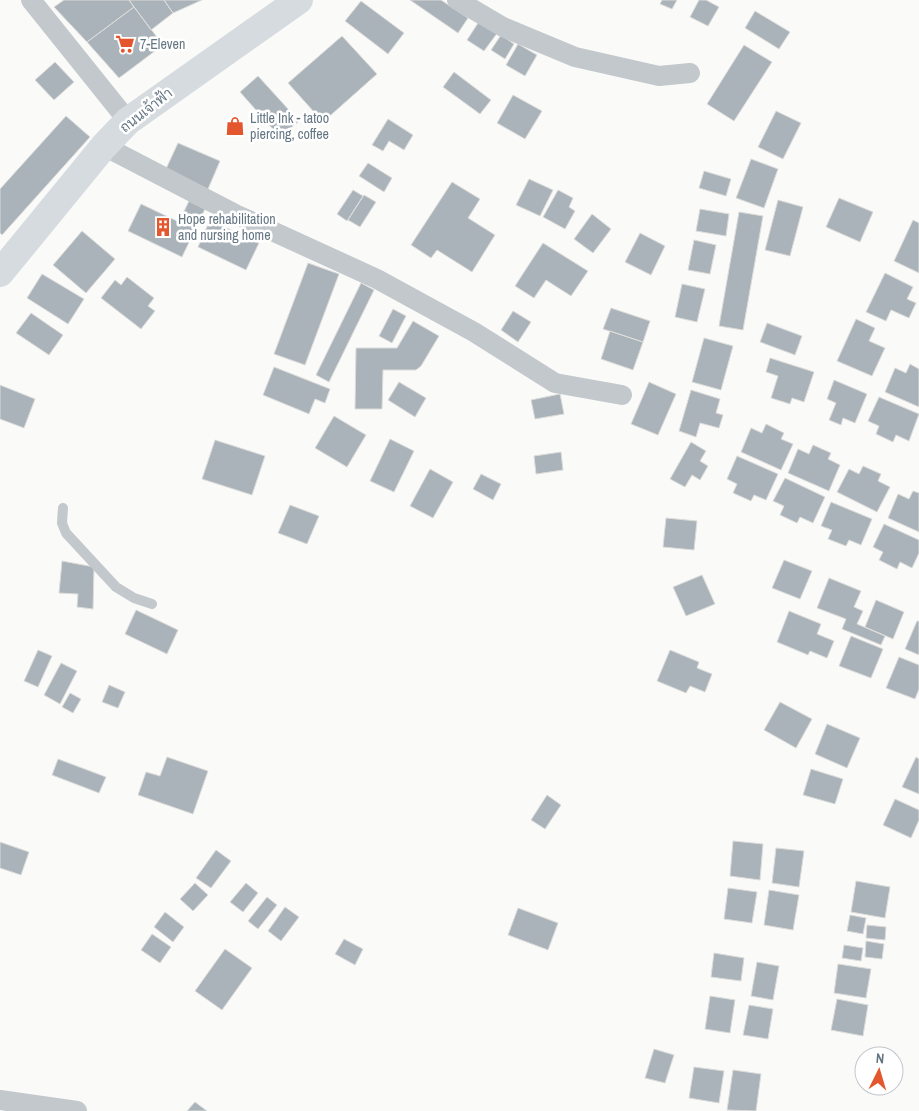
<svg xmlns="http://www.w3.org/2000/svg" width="919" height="1111" font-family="'Archivo Narrow',Sarabun,sans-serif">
<rect width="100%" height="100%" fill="#fafaf8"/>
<path fill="#aab3b9" stroke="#dcdcda" d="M64,0h65l5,7 -47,35 -33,-35z
M129,0h35l9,13 -22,17z
M164,0h38l-29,13z
M410,0h31l27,18 -10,15z
M662,0h15l-5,9 -12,-5z
M699,0h7l13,7 -11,19 -18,-9z
M361,1l43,32 -16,21 -43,-33z
M134,7l29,38 -44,33 -32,-36z
M755,11l35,21 -11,17 -34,-21z
M480,20l18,12 -14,19 -17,-11z
M501,35l13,9 -9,15 -14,-9z
M342,36l35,38 -54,48 -35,-39z
M518,44l19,11 -12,21 -19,-11z
M744,45l28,17 -38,59 -27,-17z
M55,62l19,20 -20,18 -19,-20z
M454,72l37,28 -11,14 -37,-27z
M258,76l41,45 -19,16 -40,-45z
M513,95l29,16 -17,28 -28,-16z
M776,111l25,12 -18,36 -25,-12z
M66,116l24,21 -88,98 -2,-2v-44z
M388,119l25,16 -9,15 -15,-9 -6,10 -11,-6z
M178,143l42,18 -12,28 -43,-18z
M751,159l27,10 -14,39 -28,-10z
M368,163l24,15 -8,14 -25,-16z
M704,171l27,8 -5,17 -27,-8z
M529,179l24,11 -13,26 -24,-11z
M452,182l28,17 -12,19 27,17 -23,37 -35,-22 -6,8 -20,-13z
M353,190l10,6 -16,25 -10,-7z
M558,190l15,8 -4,9 6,4 -10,18 -22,-12z
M364,195l12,7 -16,25 -12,-7z
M839,198l34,14 -13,30 -34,-15z
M778,200l25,7 -13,49 -25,-6z
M189,201l16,8 -23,48 -54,-26 13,-27 38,18z
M700,209l29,5 -3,22 -30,-5z
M739,212l24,4 -20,114 -24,-4z
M592,214l19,15 -18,24 -19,-14z
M210,220l49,23 -13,27 -48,-23z
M913,220l6,3v50l-25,-12z
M82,231l33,28 -29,34 -33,-28z
M640,233l25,13 -14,29 -26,-13z
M694,240l22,5 -6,29 -22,-4z
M543,243l45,28 -17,25 -25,-16 -12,18 -19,-12z
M308,263l31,11 -34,91 -31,-11z
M885,273l28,14 -6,12 9,4 -7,15 -18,-8 -5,11 -20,-9z
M42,274l42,25 -16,25 -41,-26z
M127,277l27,21 -6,8 7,5 -14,18 -40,-31 14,-18 6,5z
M361,283l13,7 -45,92 -13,-7z
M682,284l23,5 -8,33 -22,-5z
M611,308l39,13 -7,21 -40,-13z
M393,309l13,7 -14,27 -13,-7z
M513,311l18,11 -13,20 -17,-12z
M31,313l32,22 -14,20 -33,-22z
M856,319l19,9 -6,13 16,7 -13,28 -35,-15z
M413,321l26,15 -18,30 -5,4h-33l-1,39h-27l1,-61h41z
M767,323l35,13 -7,19 -35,-13z
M610,331l33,11 -10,28 -32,-11z
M704,338l29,8 -12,44 -29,-8z
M770,358l44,14 -10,30 -12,-4 -2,6 -19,-6 7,-22 -12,-4z
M910,364l9,5v38l-34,-15 10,-24 11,5z
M274,367l56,22 -5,14 -10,-4 -6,15 -46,-19z
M834,380l33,14 -12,29 -12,-5 -2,7 -12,-5 7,-17 -9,-4z
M399,382l27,16 -11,19 -27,-17z
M649,382l27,12 -18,41 -27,-11z
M0,385l35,14 -11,29 -24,-9z
M691,390l29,9 -4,14 7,2 -4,13 -19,-5 -4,14 -17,-6z
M560,394l4,20 -29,5 -4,-19z
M879,397l40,17 -10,27 -13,-6 -3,7 -17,-8 3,-8 -11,-5z
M334,416l32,19 -19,32 -32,-19z
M766,424l18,9 -3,6 12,5 -12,26 -40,-18 10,-24 11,5z
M390,439l24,12 -20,41 -24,-11z
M215,440l50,16 -13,39 -50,-16z
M691,442l15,9 -6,10 8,5 -8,14 -8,-5 -7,12 -15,-8z
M813,445l18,8 -3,6 12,6 -11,26 -41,-18 10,-24 11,5z
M561,452l2,18 -27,4 -2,-18z
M737,456l41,18 -12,26 -12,-5 -3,6 -18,-8 4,-9 -10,-5z
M863,466l18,8 -3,7 12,6 -13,25 -40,-20 12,-23 10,5z
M430,469l23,13 -20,36 -23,-12z
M481,474l20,10 -8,16 -20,-11z
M785,478l40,19 -12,26 -13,-6 -3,6 -17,-8 4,-9 -11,-5z
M913,491l6,2v39l-31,-14 10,-24 11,5z
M831,502l41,17 -11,26 -12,-5 -3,6 -18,-7 4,-9 -11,-4z
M290,505l29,11 -12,28 -29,-11z
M666,518l31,3 -3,29 -31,-3z
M884,524l35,16v13l-7,15 -12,-6 -3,7 -18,-9 4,-8 -10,-5z
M784,560l28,11 -12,28 -28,-11z
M62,561l32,6 -1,42 -16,-2 1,-13 -19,-1z
M702,575l13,29 -29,12 -13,-29z
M829,578l32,13 -7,16 9,4 -6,13 28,12 -4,9 -39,-16 4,-10 -29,-11z
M876,600l28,12 -11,27 -28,-12z
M136,610l42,20 -11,24 -42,-20z
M789,611l32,13 -4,10 17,7 -7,17 -17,-7 -2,4 -31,-13z
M917,621h2v34l-14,-6z
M851,636l32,13 -12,29 -32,-12z
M38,650l14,6 -14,31 -14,-6z
M670,650l29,12 -2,6 15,6 -7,18 -15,-6 -4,7 -29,-12z
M899,657l20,8v24l-4,10 -29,-11z
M61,663l16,8 -17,33 -16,-9z
M109,685l16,7 -7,16 -16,-6z
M70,693l11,6 -8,14 -11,-6z
M780,702l32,17 -16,29 -32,-18z
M827,724l33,14 -13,30 -32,-14z
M167,757l41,14 -15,43 -55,-19 8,-23 14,4z
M916,757l3,2v35l-17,-7z
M58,759l48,18 -7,16 -47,-18z
M811,769l32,10 -8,25 -32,-9z
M547,795l14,10 -16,24 -14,-9z
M895,799l24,11v10l-8,18 -28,-13z
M733,841l30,3 -3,36 -30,-4z
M0,842l29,10 -8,23 -21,-7z
M776,848l28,3 -5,36 -27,-4z
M216,850l15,11 -20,27 -15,-10z
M856,881l34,6 -5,31 -34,-6z
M195,883l13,12 -15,16 -13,-12z
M246,883l12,10 -15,19 -13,-10z
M728,888l29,4 -5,31 -28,-4z
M769,890l30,5 -6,35 -29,-5z
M267,897l10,8 -19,24 -10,-8z
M285,907l14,10 -18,24 -13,-10z
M518,908l40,15 -10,27 -40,-15z
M165,912l19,15 -11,15 -19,-15z
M850,915l16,3 -3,16 -16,-3z
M867,925l19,2 -1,13 -19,-2z
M152,934l19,13 -11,16 -19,-13z
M344,939l19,10 -8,16 -20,-11z
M866,941l18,3 -2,15 -17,-2z
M844,945l19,3 -2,13 -19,-3z
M225,949l27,19 -30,42 -27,-19z
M714,953l30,5 -3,23 -30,-4z
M757,962l22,4 -6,34 -22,-4z
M838,964l33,5 -5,29 -32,-5z
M710,996l25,4 -5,33 -25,-4z
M837,999l31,6 -5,31 -32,-6z
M749,1005l24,4 -5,30 -25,-4z
M654,1049l20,6 -9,28 -20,-5z
M694,1067l30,4 -5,32 -30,-5z
M733,1070l28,4 -5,37 -29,-1z
M195,1102l12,9h-20z"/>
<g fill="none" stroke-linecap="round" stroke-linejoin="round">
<path stroke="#c3c8cc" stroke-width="10" d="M63,508l-1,15 4,10 50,54 18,11 18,6"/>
<path stroke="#c3c8cc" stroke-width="20" d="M31,0l97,121
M457,0l46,27 72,30 84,19 31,-3
M104,146l131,68 142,65 97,53 81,51 67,12
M0,1100l77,11"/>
<path stroke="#d6dbdf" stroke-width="28" d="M0,273l104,-127 24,-25 171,-121"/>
</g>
<defs>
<g id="supermarket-bare" transform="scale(1.5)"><path d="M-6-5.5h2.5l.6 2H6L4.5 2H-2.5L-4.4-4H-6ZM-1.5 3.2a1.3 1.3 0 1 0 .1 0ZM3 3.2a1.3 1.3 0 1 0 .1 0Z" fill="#e4572e" stroke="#fff" stroke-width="2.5" paint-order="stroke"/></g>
<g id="shop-bare" transform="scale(1.5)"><path d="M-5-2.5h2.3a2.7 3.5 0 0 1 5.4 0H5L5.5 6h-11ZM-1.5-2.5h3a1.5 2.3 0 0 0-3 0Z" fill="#e4572e" stroke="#fff" stroke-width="2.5" paint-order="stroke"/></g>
<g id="building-bare" transform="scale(1.5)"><path d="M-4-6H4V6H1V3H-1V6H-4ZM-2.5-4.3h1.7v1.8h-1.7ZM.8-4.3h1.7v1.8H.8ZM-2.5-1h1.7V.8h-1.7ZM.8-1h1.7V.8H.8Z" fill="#e4572e" stroke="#fff" stroke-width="2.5" paint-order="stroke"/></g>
</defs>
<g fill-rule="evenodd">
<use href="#supermarket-bare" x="125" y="44"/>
<use href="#shop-bare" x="235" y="126"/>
<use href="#building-bare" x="163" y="227"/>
</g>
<g text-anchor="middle" stroke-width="5" stroke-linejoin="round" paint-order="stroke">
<g font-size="14" fill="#657683" stroke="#fff" text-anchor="start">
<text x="140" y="49">7-Eleven</text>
<text x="250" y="123">Little Ink - tatoo<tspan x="250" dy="16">piercing, coffee</tspan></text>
<text x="178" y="224">Hope rehabilitation<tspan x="178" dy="16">and nursing home</tspan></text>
</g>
<g font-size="14" fill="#657683" stroke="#fff">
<text transform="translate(146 110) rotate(-38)" y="5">ถนนเจ้าฟ้า</text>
</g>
</g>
<g transform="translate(879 1071) rotate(5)"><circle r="24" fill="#ffffff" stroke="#c1c8cd"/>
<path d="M0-4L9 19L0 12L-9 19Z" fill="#e4572e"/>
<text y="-8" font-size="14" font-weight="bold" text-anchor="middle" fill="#657683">N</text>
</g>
</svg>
